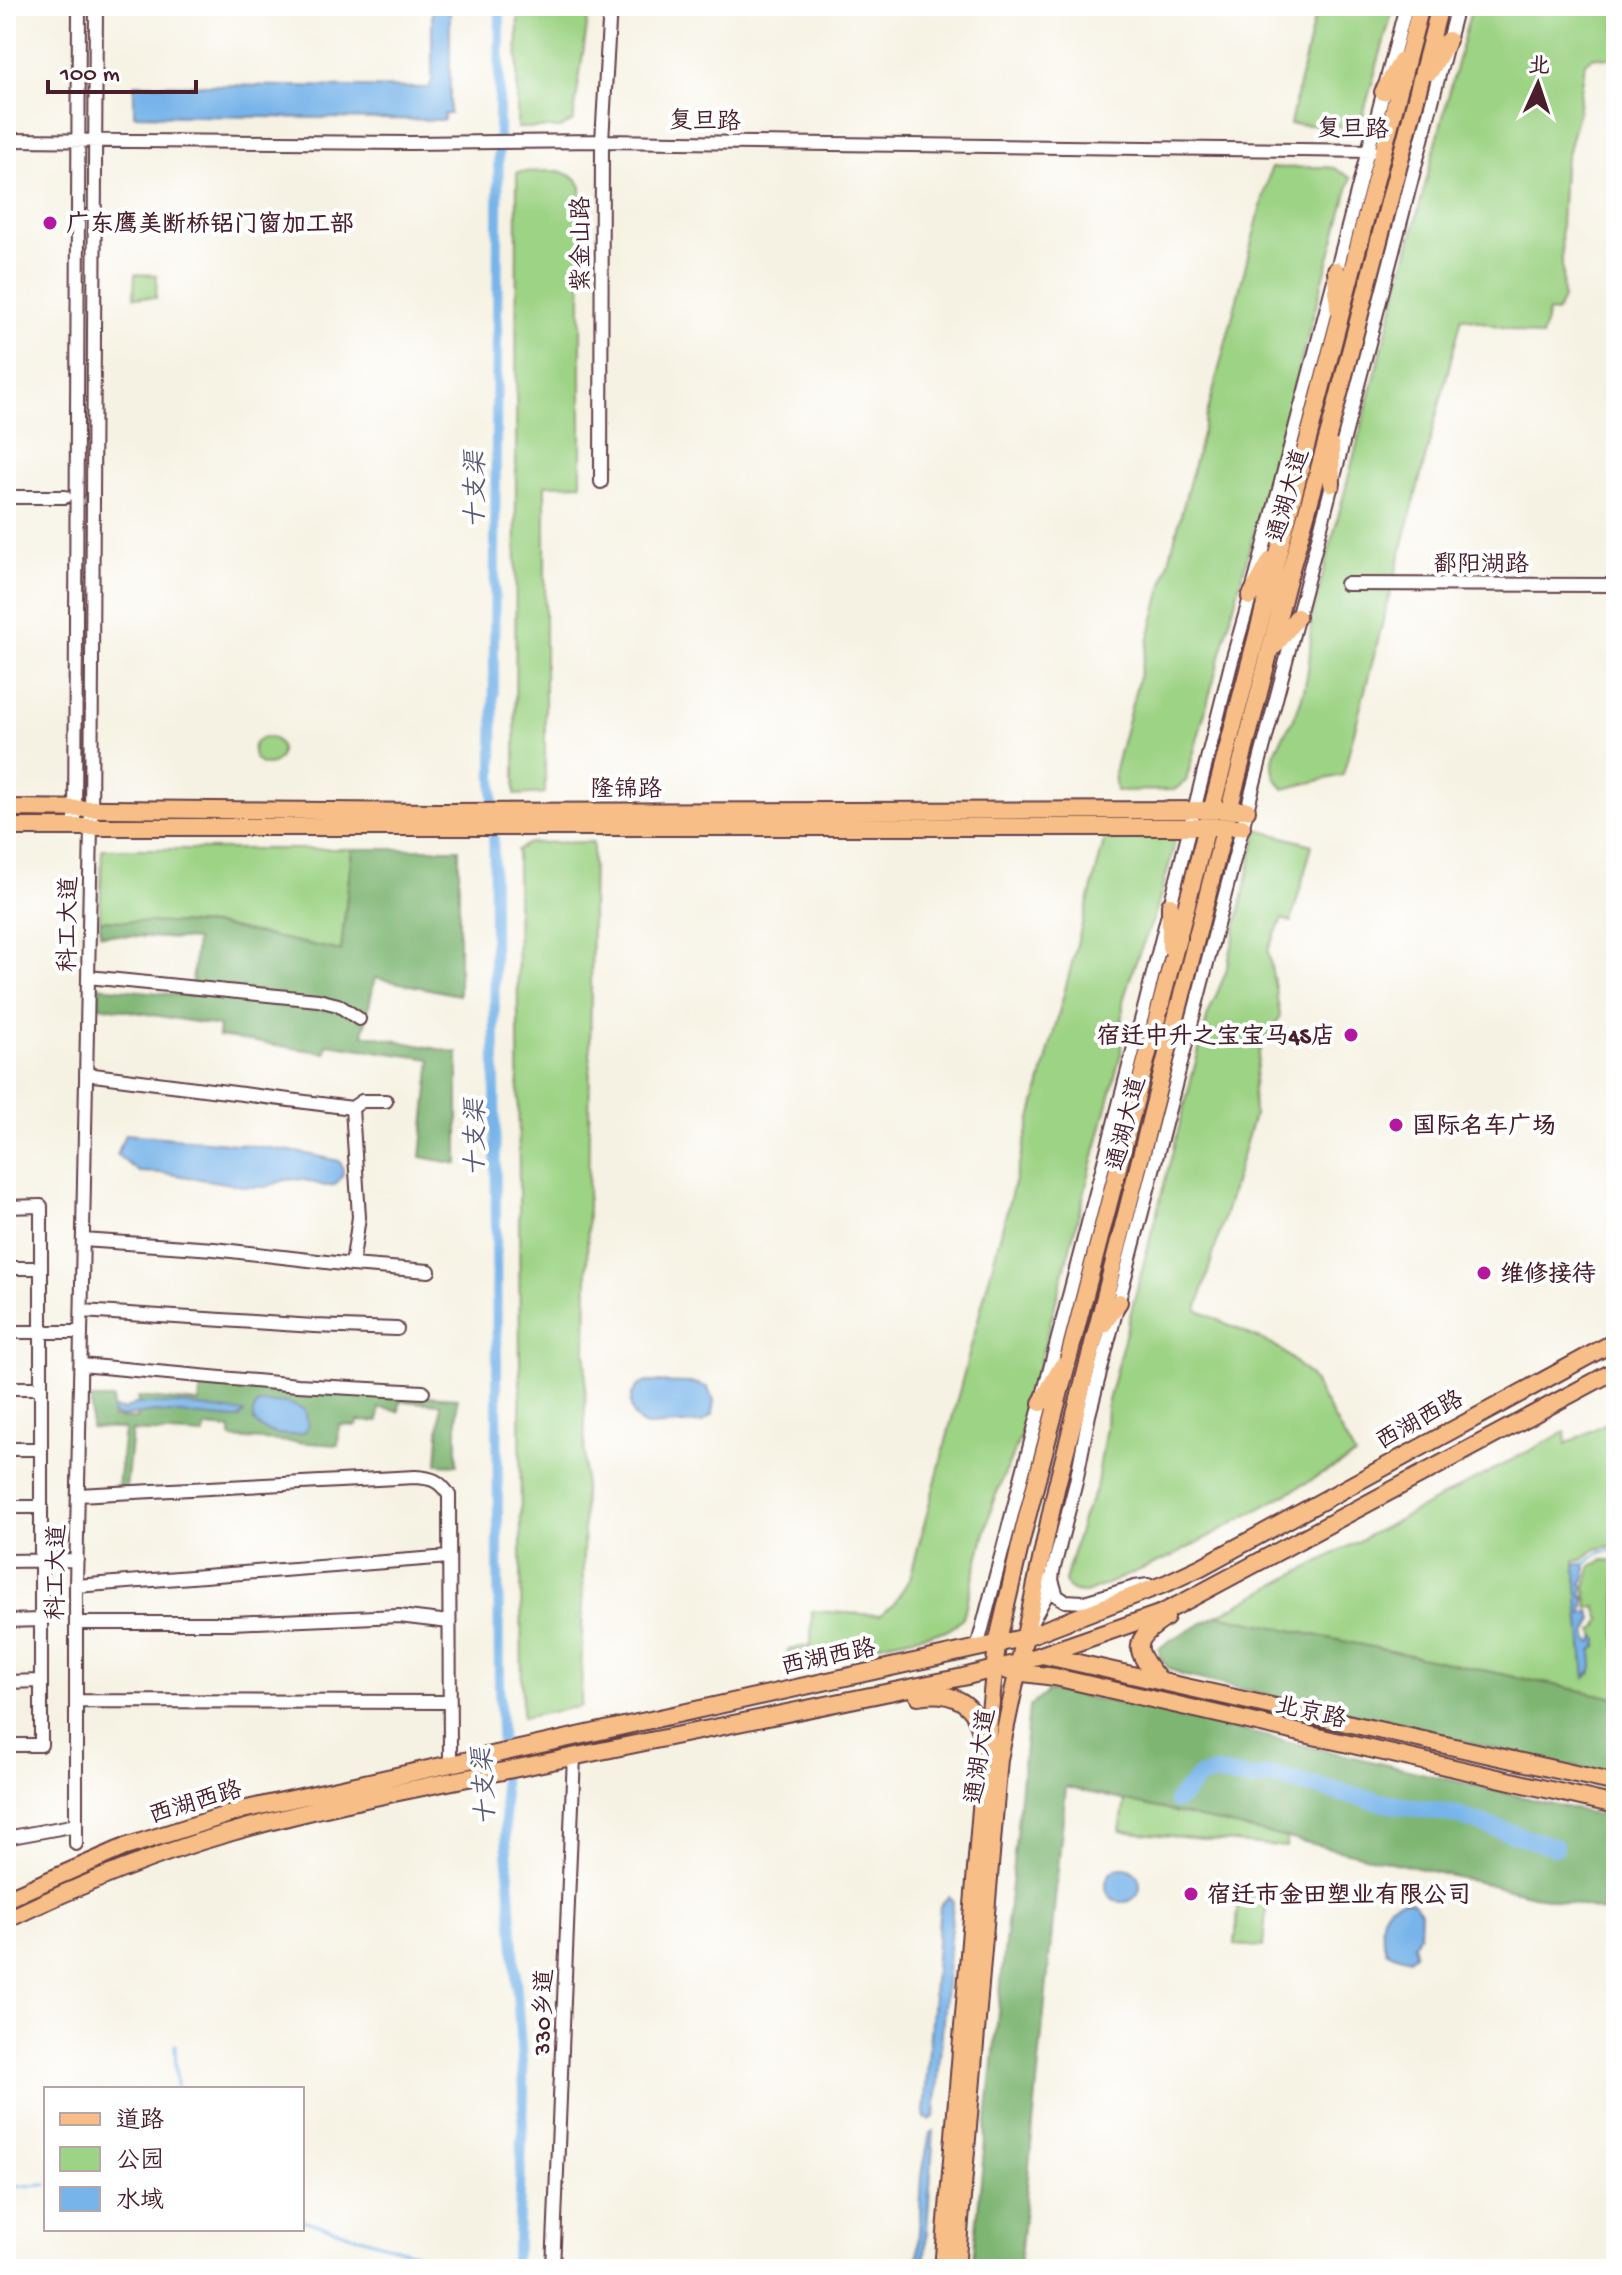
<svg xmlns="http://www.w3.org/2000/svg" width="1622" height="2275" font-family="'Gochi Hand','LXGW WenKai TC',sans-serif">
<rect width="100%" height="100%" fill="#fff"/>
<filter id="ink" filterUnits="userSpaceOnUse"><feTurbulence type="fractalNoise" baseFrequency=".0125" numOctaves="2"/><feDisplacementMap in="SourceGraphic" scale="16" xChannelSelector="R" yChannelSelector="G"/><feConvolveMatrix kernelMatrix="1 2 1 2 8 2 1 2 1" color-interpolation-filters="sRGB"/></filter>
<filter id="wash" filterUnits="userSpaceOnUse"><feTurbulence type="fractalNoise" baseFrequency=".006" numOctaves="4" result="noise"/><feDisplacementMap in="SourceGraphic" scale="32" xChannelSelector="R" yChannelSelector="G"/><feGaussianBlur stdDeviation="1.8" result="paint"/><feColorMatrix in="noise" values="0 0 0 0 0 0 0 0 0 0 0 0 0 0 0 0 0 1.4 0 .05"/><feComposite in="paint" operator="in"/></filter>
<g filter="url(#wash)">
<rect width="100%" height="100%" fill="#f6f2e3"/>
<path fill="#9dd384" stroke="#747958" stroke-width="2" d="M518,6h72l-17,115 -13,7h-43z
M1317,6h77l-33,116 -5,5 -66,-3z
M1472,6l144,2v50l-23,-1 -8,6 -7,50 -14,53 -3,60 2,73 -7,14 -8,-1 -6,25 -80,-20 -119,458 -59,14c-10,-9 -13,-19 -10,-33 4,-16 17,-29 23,-45 12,-29 14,-60 14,-91z
M1323,167l11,1 17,10 -165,603 -12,9 -58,1 -2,-18 157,-605z
M559,171l17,7 5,9v297l-36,1v308l-30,2 2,-623z
M135,274l22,1 -1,23 -22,-1z
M253 751a14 14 0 1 1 28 0a14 14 0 1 1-28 0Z
M1258,830l54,15 -21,77 -9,-3 -14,31 12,65 -6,15 -15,22 -6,38 1,25 -57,195 82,38 31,28 45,80 -178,98 -91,39c-11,0 -18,-1 -21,-12l18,-65 13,-27 10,-62 1,-22 101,-390 18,-43z
M1163,833c9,4 12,8 10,18l-18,64 -20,48 -12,38 -2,52 -91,347 -10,37 -27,65 -30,115 -7,8 -8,5 -162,33 2,-13 23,-5 1,-34 68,4 13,-10 17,-27 196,-744z
M593,842l-12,864 -59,12 -5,-868 12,-7z
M102,849h250l-11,102 -125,-26 -116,-5z
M1616,1418v128c-14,1 -24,2 -33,14l-8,1 10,117 6,-5 1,-22 5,-5 1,-7 -6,-8 6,-4 3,-7 -5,-13 -8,1 -2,-20 5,-22 13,-6 12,1v137l-398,-83 347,-183 1,12z
M1125,1800l163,38 -2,9 -166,-16z
M1240,1885l28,3 -5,59 -28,-2z"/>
<path fill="#7eb572" stroke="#646a4e" stroke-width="2" d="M352,849h107v146l-84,-17 -12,56 95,19v111l-37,-7 10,-98 -104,-15 -1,9 -108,-17 1,-10 -120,-20v-19l92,9 5,-56 -96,-6v-14l116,5 125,26z
M201,1382l256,16v67l-20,-1 4,-60 -41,-3 -1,10 -20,-3 -1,14 -20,-1 -1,5 -18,-1 -1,20 -107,-7v-9l-26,-2 -1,8 -72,-4 -6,58 -8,-1 6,-59 -33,-1v-29h22l-1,19 25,1 1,-22 61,6z
M1218,1615l398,83v79l-434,-102 -13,-7 -9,-10 -1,-9 8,-7z
M1049,1691l93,16 474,112v95l-550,-127 -47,482h-47l57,-562z"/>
<path fill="#77b4e9" stroke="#606a8a" stroke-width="2" d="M432,6h18v108h-6v6l-310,-5v-31l295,4 3,-7z
M125,1134c71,6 144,10 214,27 7,11 4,15 -4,24l-10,1 -24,-7 -17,1 -18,7h-17l-85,-14 -25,-1 -22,-17z
M647,1382l47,1 13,4 7,13 -2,15 -11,8 -55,3c-19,-8 -22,-38 1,-44z
M264,1403h23l18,7 3,15 -3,7c-18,9 -68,-3 -47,-28z
M134,1404h44l66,9 -4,5 -5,1 -80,-7 -35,5 -8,-2v-6l12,1z
M1575,1564h11l-1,13 -4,7 3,1 -2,12 3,-1 -2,18 7,-3 3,8 -7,14 2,7 4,3 4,-7 2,3 -1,7 -5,5 1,16 -8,11z
M1106 1885a17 17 0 1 1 34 0a17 17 0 1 1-34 0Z
M949,1896l4,6 -18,214 -5,4 -5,-2 -1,-5 15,-196 1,-11z
M1405,1900l9,2 7,10 -1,22 -6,10 1,10 -6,5 -22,-7c-9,-21 -9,-49 18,-52z
M934,2131l-10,138h-7l5,-94 8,-42z"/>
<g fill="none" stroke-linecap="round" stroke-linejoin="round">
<path stroke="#77b4e9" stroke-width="3" d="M1586,1564c10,-11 15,-13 30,-14
M175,2045l2,44
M6,2187l40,-2
M302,2220l132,39 20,10"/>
<path stroke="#77b4e9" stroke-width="10" d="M500,6l-7,761 6,916 6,139 19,269 -6,149 -5,29"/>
<path stroke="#77b4e9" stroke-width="18" d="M1177,1800l22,-23 19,-4 32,6 21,-3 108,26 73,12 103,33"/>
</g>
</g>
<g filter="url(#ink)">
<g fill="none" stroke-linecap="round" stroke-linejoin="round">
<g stroke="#643f47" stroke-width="16">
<path id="minor" d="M6,140l404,3 192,-2 770,10
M601,482l1,-341 8,-135
M6,497h59
M1346,584l270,1
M75,827l4,-821
M88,977l230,23 20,5 21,14
M86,1074l266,34 10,-7h24
M6,1207l35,-1v539h-35
M83,1240l131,9 138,16 77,6
M352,1265l7,-48 -7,-109
M6,1268h35
M82,1311l232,15 83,3
M6,1332h75
M81,1365l217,20 125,7
M6,1388h34
M6,1449h35
M78,1495l337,-18c17,1 24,3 34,18l1,268
M6,1507h35
M6,1561l71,-1
M1148,1585l-13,2 -51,15 -19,-1 -8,-5 -5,-16 1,-9 23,-89 13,-67 368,-1409
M76,1586l373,-29
M6,1621l35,-1
M1032,1621l14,-25 4,-17
M76,1623h155l168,-7 50,6
M977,1648l168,-643 86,-341 25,-87 150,-571
M6,1682l35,-1
M76,1701l374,1
M6,1838l65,-12
M76,1844v-258l15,-759 5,-821
M553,2269l21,-513"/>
</g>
<g stroke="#643f47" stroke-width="20">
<path id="major" d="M1430,72l18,-32
M1383,92l19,-32
M1336,270l2,38
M1331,446l1,38
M1250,597l21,-37
M1275,646l22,-29
M6,808l432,4 809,-2
M6,827h1236
M1170,947v-42
M1103,1325l16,-23
M1041,1403l21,-37
M1042,1655l574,128
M1008,1671l47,6 561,128
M1160,1681c-27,-32 -29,-40 6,-63
M918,1696c34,-6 59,6 64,42
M6,1899l119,-52 117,-37 781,-172 144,-55 34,-16 415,-226
M6,1920c71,-34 143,-64 219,-86 92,-27 188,-45 283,-64 151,-32 303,-61 455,-93l55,-14 144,-50 20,-10 434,-233
M943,2269l42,-509 12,-116 27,-115 397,-1523
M956,2269l43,-510 57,-270 231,-906 43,-154 110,-423"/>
</g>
<use href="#minor" stroke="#fff" stroke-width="12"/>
<use href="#major" stroke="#f7be88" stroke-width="16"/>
</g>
</g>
<g fill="#b5179e" stroke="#fff" stroke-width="3">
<circle cx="50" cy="223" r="8"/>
<circle cx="1351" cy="1035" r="8"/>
<circle cx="1396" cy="1125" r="8"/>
<circle cx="1484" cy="1273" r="8"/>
<circle cx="1191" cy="1894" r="8"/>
</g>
<g text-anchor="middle" stroke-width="8" stroke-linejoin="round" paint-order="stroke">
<g font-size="24" fill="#4a1f2b" stroke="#fff">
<text transform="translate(705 120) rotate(1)" y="8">复旦路</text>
<text transform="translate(1353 128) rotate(1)" y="8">复旦路</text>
<text transform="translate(580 244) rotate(-90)" y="8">紫金山路</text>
<text transform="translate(1287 495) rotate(-74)" y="8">通湖大道</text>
<text x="1481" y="571">鄱阳湖路</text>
<text x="626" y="796">隆锦路</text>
<text transform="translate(67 924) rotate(-89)" y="8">科工大道</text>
<text transform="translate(1125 1123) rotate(-76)" y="8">通湖大道</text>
<text transform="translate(1419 1419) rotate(-29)" y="8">西湖西路</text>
<text transform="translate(55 1572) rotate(-89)" y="8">科工大道</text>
<text transform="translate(828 1656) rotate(-12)" y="8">西湖西路</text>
<text transform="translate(1311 1711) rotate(13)" y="8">北京路</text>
<text transform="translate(979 1756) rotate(-82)" y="8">通湖大道</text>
<text transform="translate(195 1801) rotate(-17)" y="8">西湖西路</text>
<text transform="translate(542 2012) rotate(-88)" y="8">330乡道</text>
</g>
<g font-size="24" font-weight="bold" fill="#4a1f2b" stroke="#fff" text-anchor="start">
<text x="66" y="231">广东鹰美断桥铝门窗加工部</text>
<text x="1335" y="1043" text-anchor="end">宿迁中升之宝宝马4S店</text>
<text x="1412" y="1133">国际名车广场</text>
<text x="1500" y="1281">维修接待</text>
<text x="1207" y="1902">宿迁市金田塑业有限公司</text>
</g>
<g font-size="26" font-style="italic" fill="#5c5b77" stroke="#fff">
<text transform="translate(474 490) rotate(-90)" y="9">十支渠</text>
<text transform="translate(474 1138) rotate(-90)" y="9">十支渠</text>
<text transform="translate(483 1787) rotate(-93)" y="9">十支渠</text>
</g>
</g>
<rect width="1622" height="2275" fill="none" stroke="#fff" stroke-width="32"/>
<rect x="44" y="2087" width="260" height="144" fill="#ffffff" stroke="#b7a5aa" stroke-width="2"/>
<rect x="60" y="2113" width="40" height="12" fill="#f7be88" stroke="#b7a5aa" stroke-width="2"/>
<text x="116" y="2127" font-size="24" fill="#4a1f2b">道路</text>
<rect x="60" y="2147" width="40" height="24" fill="#9dd384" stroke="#b7a5aa" stroke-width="2"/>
<text x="116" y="2167" font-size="24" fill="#4a1f2b">公园</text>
<rect x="60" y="2187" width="40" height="24" fill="#77b4e9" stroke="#b7a5aa" stroke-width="2"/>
<text x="116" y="2207" font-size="24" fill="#4a1f2b">水域</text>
<g transform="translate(1538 84) rotate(3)" stroke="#ffffff" stroke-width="6" paint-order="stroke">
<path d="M0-6L14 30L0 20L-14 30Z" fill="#4a1f2b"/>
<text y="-12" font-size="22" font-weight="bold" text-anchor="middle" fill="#4a1f2b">北</text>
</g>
<path d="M48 80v12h148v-12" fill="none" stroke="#4a1f2b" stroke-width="4"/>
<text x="60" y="80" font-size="24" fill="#4a1f2b" stroke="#ffffff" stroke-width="6" paint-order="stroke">100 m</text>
</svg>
